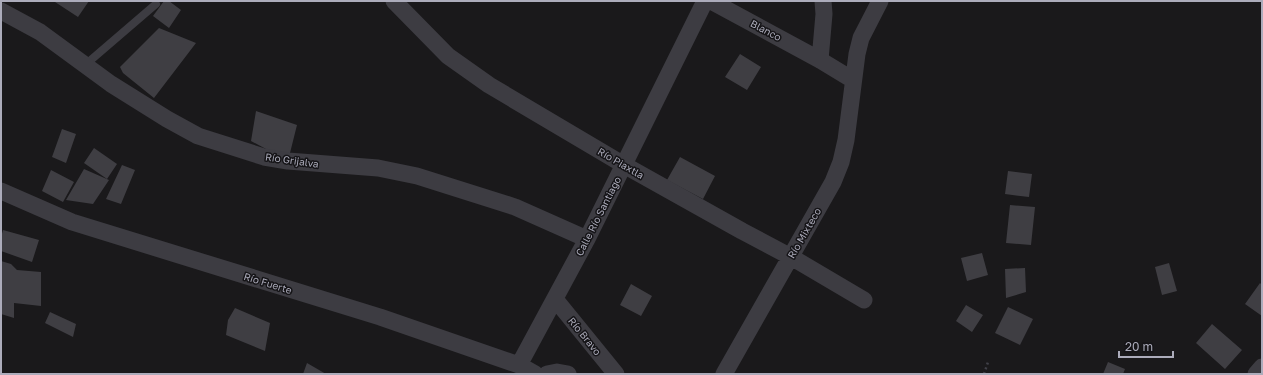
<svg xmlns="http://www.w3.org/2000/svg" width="1263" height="375" font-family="'Golos Text',sans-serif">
<rect width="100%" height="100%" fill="#1a191b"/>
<path fill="#3f3e43" d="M55,1h34l-11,16 -23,-15z
M164,1h5l12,9 -12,18 -16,-12z
M159,28l37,15 -42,55 -31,-25 -3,-6z
M740,54l21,13 -14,23 -22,-13z
M256,111l41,14 -9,36 -37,-20z
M62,129l14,5 -10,29 -14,-6z
M94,148l23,16 -10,15 -23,-16z
M680,157l35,19 -12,23 -36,-19z
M122,165l13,5 -14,34 -15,-5z
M84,169l25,11 -16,24 -27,-4z
M51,170l23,12 -11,20 -21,-11z
M1008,171l24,3 -3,23 -24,-3z
M1010,205l25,2 -4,38 -25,-2z
M3,230l36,10 -7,22 -31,-11v-14z
M982,253l6,22 -21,6 -6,-23z
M1,261l10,3 6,6 24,2v34l-27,-3v15l-13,-4z
M1169,263l8,28 -15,4 -7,-28z
M1025,268l1,24 -20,6 -1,-29z
M1260,283l2,2v31l-17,-12z
M631,284l21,12 -11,20 -21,-11z
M966,305l17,10 -11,17 -16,-11z
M1008,307l25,12 -13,26 -25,-12z
M235,308l35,15 -5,28 -39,-16 2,-15z
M50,312l26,12 -3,13 -28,-14z
M1212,324l30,26 -17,19 -29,-26z
M1108,362l17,7 -2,5h-20z
M307,363l19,11h-23z"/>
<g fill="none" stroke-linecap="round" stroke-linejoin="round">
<path stroke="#404048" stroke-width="2.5" stroke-dasharray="2 3" stroke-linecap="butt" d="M984,374l4,-12"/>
<path stroke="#3d3c42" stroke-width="8" d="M85,65l71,-61"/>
<path stroke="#3d3c42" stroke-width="17" d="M394,1l54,55 41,29 135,80 118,66 49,26 73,43
M711,1l109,59 33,20
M1,11l39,21 71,52 56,35 31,17 66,21 24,4 90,7 39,8 98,31 72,32
M820,60l4,-46 -1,-13
M1,191l71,31 308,95 139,48 16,9
M555,299l61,75
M519,365l68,-126 118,-238
M547,374l10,-2 11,2
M724,374l109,-192 8,-20 5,-22 11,-86 4,-16 19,-37
M1256,374l6,-7"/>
</g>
<g text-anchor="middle" stroke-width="3" stroke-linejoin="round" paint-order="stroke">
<g font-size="10" fill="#acacbb" stroke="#151417">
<text transform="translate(766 30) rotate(28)" y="4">Blanco</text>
<text transform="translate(292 160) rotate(8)" y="4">Río Grijalva</text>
<text transform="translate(621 163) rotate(30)" y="4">Río Piaxtla</text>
<text transform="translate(598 216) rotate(-63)" y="4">Calle Río Santiago</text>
<text transform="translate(804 233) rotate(-60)" y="4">Río Mixteco</text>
<text transform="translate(268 283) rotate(17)" y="4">Río Fuerte</text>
<text transform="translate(585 336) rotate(51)" y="4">Río Bravo</text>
</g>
</g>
<rect width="1263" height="375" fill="none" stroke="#acacbb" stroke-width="4"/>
<path d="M1119 351v6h54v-6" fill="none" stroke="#acacbb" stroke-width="2"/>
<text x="1125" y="351" font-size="12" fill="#acacbb" stroke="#151417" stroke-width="3" paint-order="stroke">20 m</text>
</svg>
